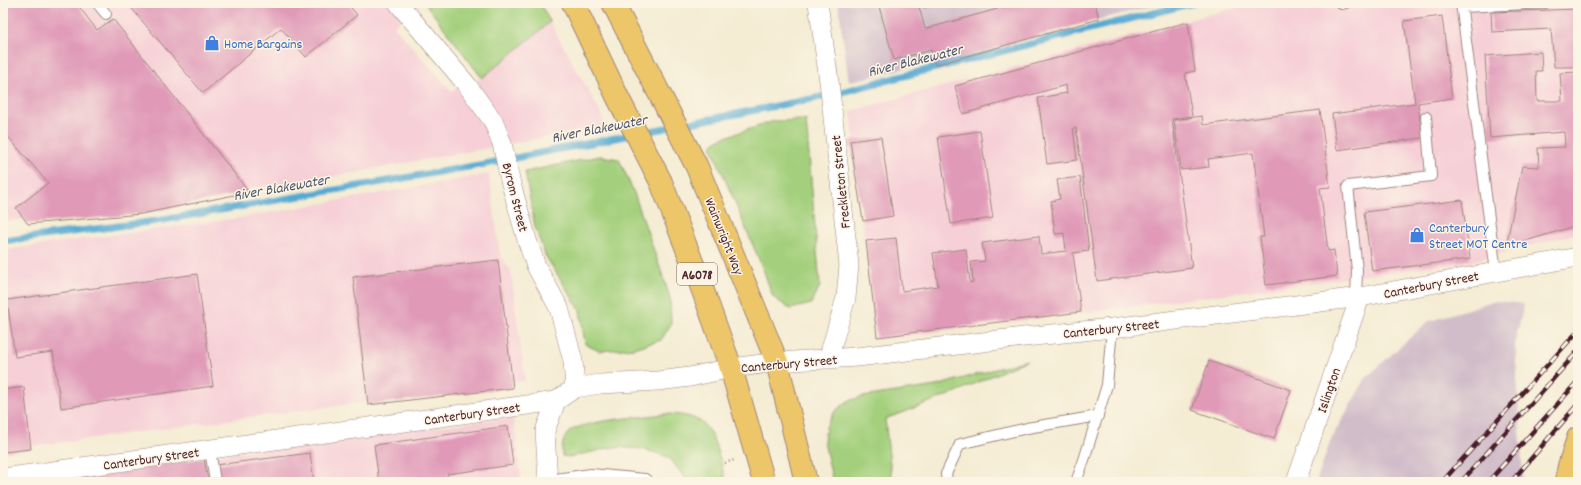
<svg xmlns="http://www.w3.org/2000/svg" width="1581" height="485" font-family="Dekko,sans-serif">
<rect width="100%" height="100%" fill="#fcf5e5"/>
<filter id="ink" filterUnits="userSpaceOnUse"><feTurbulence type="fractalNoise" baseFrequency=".025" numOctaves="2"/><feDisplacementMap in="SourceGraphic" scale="8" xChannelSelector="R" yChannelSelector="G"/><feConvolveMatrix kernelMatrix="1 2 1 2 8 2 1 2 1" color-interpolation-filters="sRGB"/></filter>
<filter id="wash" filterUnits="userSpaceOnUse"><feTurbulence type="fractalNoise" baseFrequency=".012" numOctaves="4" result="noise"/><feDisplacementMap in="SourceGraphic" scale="16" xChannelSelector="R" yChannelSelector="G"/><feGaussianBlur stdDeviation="0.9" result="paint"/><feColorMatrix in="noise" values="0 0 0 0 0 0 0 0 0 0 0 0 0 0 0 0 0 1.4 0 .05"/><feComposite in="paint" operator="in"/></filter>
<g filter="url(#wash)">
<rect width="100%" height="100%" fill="#f4ecd3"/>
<path fill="#f6cfd7" d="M3,3h419l-28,23 57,65 31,-13 68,-56 47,84 9,20 -263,49 -340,47z
M1252,3h326v230l-109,29 -594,78 -24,-229z
M489,174l11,81 11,16 14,110 -522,69v-200l236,-32z
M513,417l9,65h-311l-3,-26z"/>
<path fill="#d1bdc9" d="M838,3h326l-315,79z
M1493,301l31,3 -9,38 8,140h-207l16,-45 34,-59 61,-56z"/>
<path fill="#a4d07d" stroke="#777854" d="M425,3h115l10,19 -68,56z
M806,120l14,166 -9,18 -21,5 -17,-12 -10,-28 -52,-123 8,-7 55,-18z
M600,156l19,3 15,34 36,104 1,27 -10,16 -27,8 -35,3 -14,-7 -5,-34 -35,-55 -10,-28 -10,-55z
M1027,360l-73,33 -69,26 7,63h-59l-9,-40 2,-15 9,-16 13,-10 14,-4 74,-11z
M664,414c12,0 23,1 34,6 17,9 23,44 28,62h-37l-21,-25 -25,-8 -29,-2 -44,10 -8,-1c0,-8 0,-16 6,-23 12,-13 76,-16 96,-19z"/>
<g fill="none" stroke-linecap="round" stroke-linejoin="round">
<path stroke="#56aad2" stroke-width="7" d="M3,241l154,-20 328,-57 336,-67 372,-94"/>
</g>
<g id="blocks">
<path fill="#e09ab8" d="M3,3h73l21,27 16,-11 136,173 -108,22 -113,10 -12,-16 32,-25 -45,-52z
M127,3h220l10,12 -51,42 -25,-29 -78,65z
M878,3h40l7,26 94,-26h76l4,16 -164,46 -4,-15 -37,10z
M923,3h17l-16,5z
M1578,9v58h-24l-3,-38 -59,3 -1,-20z
M1442,16l10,82 -34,5 4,35 -85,12 -5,-36 83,-11 -11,-82z
M1188,22l7,49 -10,2 7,43 -20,3 20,149 -95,13 -21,-153h-3l4,32 -30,4 -9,-66 29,-5 -1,-8 -103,29 -8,-28z
M1541,52l1,19h-6l1,30h25l-2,-28 18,-1v153l-72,22 16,-81 17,1 -1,-19 27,-1 -1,-15 -74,6 -5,-82z
M1320,110l10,77 -10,1 8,63 6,-1 3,26 -71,9 -6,-48h4l-11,-84 -45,6 1,8 -28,3 -7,-50 28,-4 1,9z
M980,131l13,87 -42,6 -13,-87z
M881,137l12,79 -30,5 -13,-80z
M1080,177l9,74 -16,2 8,59 -204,25 -11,-96 30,-3 6,53 36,-5 -5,-33 33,-4 4,34 3,-1 -2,-20 14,-1 -3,-18 57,-7 2,18 25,-3 -2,-18 -9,1 -4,-33 9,-2 -3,-19z
M1462,200l8,59 -98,12 -8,-59z
M498,260l15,128 -145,17 -15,-128z
M197,274l16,112 -152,22 -8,-56 -38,5 -8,-57z
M1209,361l82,29 -17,49 -82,-29z
M24,387l7,62 -28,3v-62z
M508,426l5,39 -66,9 2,8h-70l-5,-37z
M310,453l4,29h-96l-2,-17z
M204,458l4,24h-160v-1z"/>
</g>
</g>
<g filter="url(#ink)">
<use href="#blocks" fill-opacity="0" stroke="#9f867f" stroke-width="1"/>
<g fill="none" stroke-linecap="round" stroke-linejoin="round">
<g stroke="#9f867f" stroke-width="12">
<path id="service" d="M97,3l9,11
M1461,3l35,269
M1342,4l4,-1
M1462,7l83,-4
M1356,298l1,-28 -9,-84 83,-10 -5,-59
M210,449l5,33
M548,480l43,-6 54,5 4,3
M947,482l-1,-8 14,-30 67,-16 71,-12
M1076,482l8,-22 23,-75 5,-57"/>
</g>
<g stroke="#9f867f" stroke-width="20">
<path id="minor" d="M398,3l69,82 26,36 9,22 8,37 17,60 9,26 23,42 14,53 2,27
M818,3l11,78 20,184 -3,33 -18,61
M3,478l553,-77 19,-13 25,-4 58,-3 32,-4 41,-9 46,-6 80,-5 167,-20 88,-9 248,-31 218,-40
M548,482l-3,-51 11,-30
M1296,482l64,-185"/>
</g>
<g stroke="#9f867f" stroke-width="24">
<path id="trunk" d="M573,3l45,95 43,84 38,98 32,88 33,114
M613,3l84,164 80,195 29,120
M1566,482l3,-16 9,-28"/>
</g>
<path stroke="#9f867f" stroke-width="2.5" stroke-dasharray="1 3" stroke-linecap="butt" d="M725,463l9,-3"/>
<use href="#service" stroke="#fff" stroke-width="10"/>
<use href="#minor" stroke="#fff" stroke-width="19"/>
<use href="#trunk" stroke="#ecc669" stroke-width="22"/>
<g stroke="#4a1f2b" stroke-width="4.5">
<path id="rail" d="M1442,482l136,-151
M1461,482l117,-131
M1488,482l90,-101
M1511,482l67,-78"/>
</g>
<use href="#rail" stroke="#fcf5e5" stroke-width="3" stroke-dasharray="9" stroke-linecap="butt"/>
</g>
</g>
<defs>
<g id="shop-bare" transform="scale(1.2)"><path d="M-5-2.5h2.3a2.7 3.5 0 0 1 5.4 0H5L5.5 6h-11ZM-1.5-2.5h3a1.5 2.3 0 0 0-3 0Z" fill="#3f7fe0" stroke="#fcf5e5" stroke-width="2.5" paint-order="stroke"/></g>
</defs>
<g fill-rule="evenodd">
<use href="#shop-bare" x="212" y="43"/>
<use href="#shop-bare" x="1417" y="235"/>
</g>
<g text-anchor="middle" stroke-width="3" stroke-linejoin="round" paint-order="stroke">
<rect fill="#fcf5e5" stroke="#7f5f63" stroke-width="1" x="677" y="263" width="40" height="22" rx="3"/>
<g font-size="13" font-weight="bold" fill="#4a1f2b">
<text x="697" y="279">A6078</text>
</g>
<g font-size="14" fill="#366cbe" stroke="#fcf5e5" text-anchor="start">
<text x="224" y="48">Home Bargains</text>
<text x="1429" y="232">Canterbury<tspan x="1429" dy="16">Street MOT Centre</tspan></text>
</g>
<g font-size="14" fill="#4a1f2b" stroke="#fcf5e5">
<text transform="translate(840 182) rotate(-96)" y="5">Freckleton Street</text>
<text transform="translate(516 197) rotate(76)" y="5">Byrom Street</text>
<text transform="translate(725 236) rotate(68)" y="5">Wainwright Way</text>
<text transform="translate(1431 284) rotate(-11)" y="5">Canterbury Street</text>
<text transform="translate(1111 328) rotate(-6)" y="5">Canterbury Street</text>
<text transform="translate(789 363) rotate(-5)" y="5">Canterbury Street</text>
<text transform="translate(1328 390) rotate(-71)" y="5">Islington</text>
<text transform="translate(472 413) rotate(-8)" y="5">Canterbury Street</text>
<text transform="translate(151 458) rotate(-8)" y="5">Canterbury Street</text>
</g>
<g font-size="15" font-style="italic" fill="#4f576e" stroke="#fcf5e5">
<text transform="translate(915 60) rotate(-14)" y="5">River Blakewater</text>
<text transform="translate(599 128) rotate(-11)" y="5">River Blakewater</text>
<text transform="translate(281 187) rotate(-10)" y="5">River Blakewater</text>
</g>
</g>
<rect width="1581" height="485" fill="none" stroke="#fcf5e5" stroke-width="16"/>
</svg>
